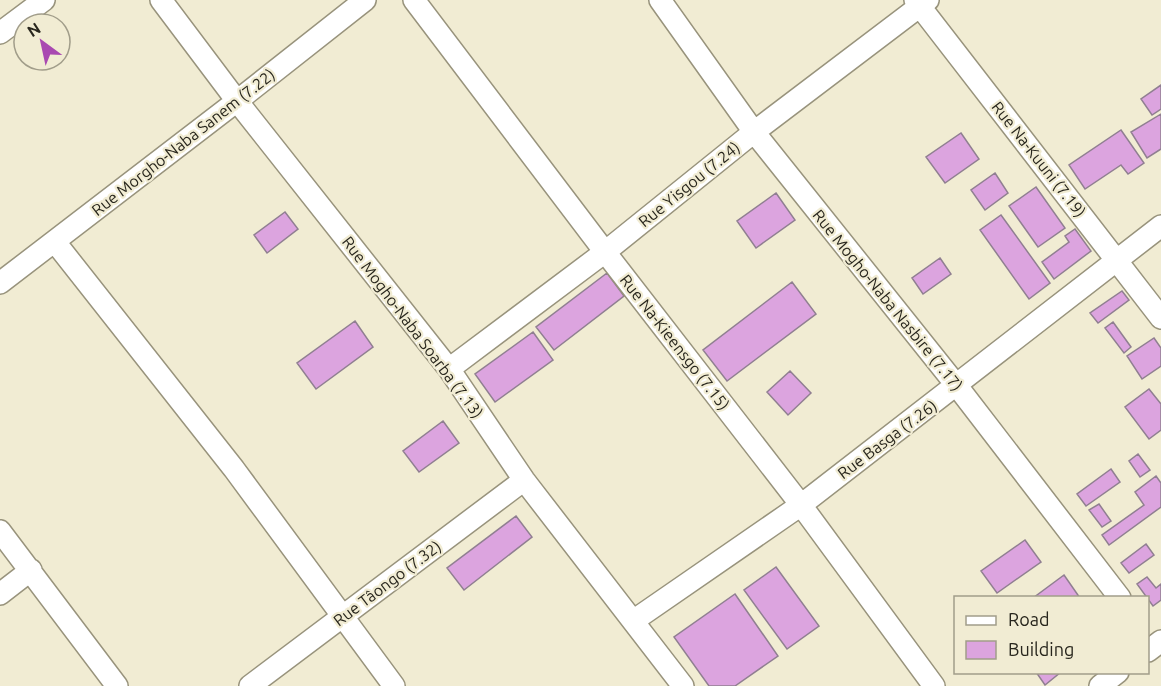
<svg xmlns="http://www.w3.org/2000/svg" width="1161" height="686" font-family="Ubuntu,sans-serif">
<rect width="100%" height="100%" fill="#f1ecd3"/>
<path fill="#dca4df" stroke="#907f91" stroke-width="1.5" d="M1161,85v24l-9,6 -11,-16z
M1161,114v35l-14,9 -16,-26z
M1121,130l23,33 -16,11 -7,-9 -36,24 -16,-24z
M961,133l18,26 -34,24 -19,-26z
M995,173l13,20 -23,17 -14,-20z
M1036,187l29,41 -27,19 -29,-41z
M776,193l19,27 -39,28 -19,-27z
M285,212l13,17 -31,24 -13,-18z
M1001,215l49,68 -21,16 -49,-69z
M1075,229l16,22 -37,28 -12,-17 27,-20 -4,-6z
M940,258l11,16 -28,20 -11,-16z
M607,273l17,23 -70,54 -18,-23z
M792,282l24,32 -89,67 -24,-31z
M1122,291l7,9 -31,23 -8,-10z
M355,321l18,26 -57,42 -19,-26z
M1113,322l18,25 -7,6 -19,-25z
M533,332l20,28 -58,42 -20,-28z
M1154,338l7,10v18l-19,13 -15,-23z
M790,371l21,22 -23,22 -21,-23z
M1149,389l12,15v26l-12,9 -24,-32z
M443,421l16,22 -40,29 -16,-21z
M1138,454l12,16 -10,7 -11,-16z
M1111,469l9,13 -34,24 -9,-12z
M1156,476l5,7v24l-52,38 -7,-10 42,-30 -9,-13z
M1099,504l12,17 -9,6 -13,-17z
M516,516l16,21 -68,53 -17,-22z
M1025,540l16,22 -44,31 -16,-22z
M1146,544l8,11 -25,18 -8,-10z
M776,567l43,59 -32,23 -43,-59z
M1064,575l16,23h-47z
M1147,577l9,11 5,-4v16l-8,6 -16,-22z
M735,594l43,62 -43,30h-26l-35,-49z
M1036,672h25l-16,13z"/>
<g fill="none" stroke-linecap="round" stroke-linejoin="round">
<g stroke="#98937c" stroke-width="24">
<path id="minor" d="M161,0l76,101 212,268 75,111 159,206
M414,0l191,252 196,253 133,181
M660,0l94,132 203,254 163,212
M915,0l246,318
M0,33l44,-33
M55,242l179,227 160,217
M0,283l237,-182 128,-101
M449,369l156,-117 149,-120 174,-132
M0,531l117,155
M0,594l31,-24
M633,621l168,-116 360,-279
M1148,651l13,-10
M250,686l274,-206
M1100,686l18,-14"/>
</g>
<use href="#minor" stroke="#fff" stroke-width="21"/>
</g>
<g text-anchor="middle" stroke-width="4.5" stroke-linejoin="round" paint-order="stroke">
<g font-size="16" fill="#28261d" stroke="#f1ecd3">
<text transform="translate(183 142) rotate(-38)" y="6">Rue Morgho-Naba Sanem (7.22)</text>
<text transform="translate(1039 159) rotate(52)" y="6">Rue Na-Kuuni (7.19)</text>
<text transform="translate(689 184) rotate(-39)" y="6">Rue Yisgou (7.24)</text>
<text transform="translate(888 300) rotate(51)" y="6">Rue Mogho-Naba Nasbire (7.17)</text>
<text transform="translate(413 327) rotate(53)" y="6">Rue Mogho-Naba Soarba (7.13)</text>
<text transform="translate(675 342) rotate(52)" y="6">Rue Na-Kieensgo (7.15)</text>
<text transform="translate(887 439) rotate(-37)" y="6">Rue Basga (7.26)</text>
<text transform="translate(387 583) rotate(-37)" y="6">Rue Tâongo (7.32)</text>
</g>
</g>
<rect x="954" y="596" width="195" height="78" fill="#f1ecd3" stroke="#a19d8a" stroke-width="1.5"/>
<rect x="966" y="616" width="30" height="9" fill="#ffffff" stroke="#a19d8a" stroke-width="1.5"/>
<text x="1008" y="626" font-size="18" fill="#28261d">Road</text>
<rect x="966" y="641" width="30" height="18" fill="#dca4df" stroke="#a19d8a" stroke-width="1.5"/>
<text x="1008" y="656" font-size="18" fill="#28261d">Building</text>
<g transform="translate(42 42) rotate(327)"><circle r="28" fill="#f1ecd3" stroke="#a19d8a" stroke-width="1.5"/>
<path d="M0-4.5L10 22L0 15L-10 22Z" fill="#a949b1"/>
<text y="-9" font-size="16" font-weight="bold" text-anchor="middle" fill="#28261d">N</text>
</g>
</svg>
